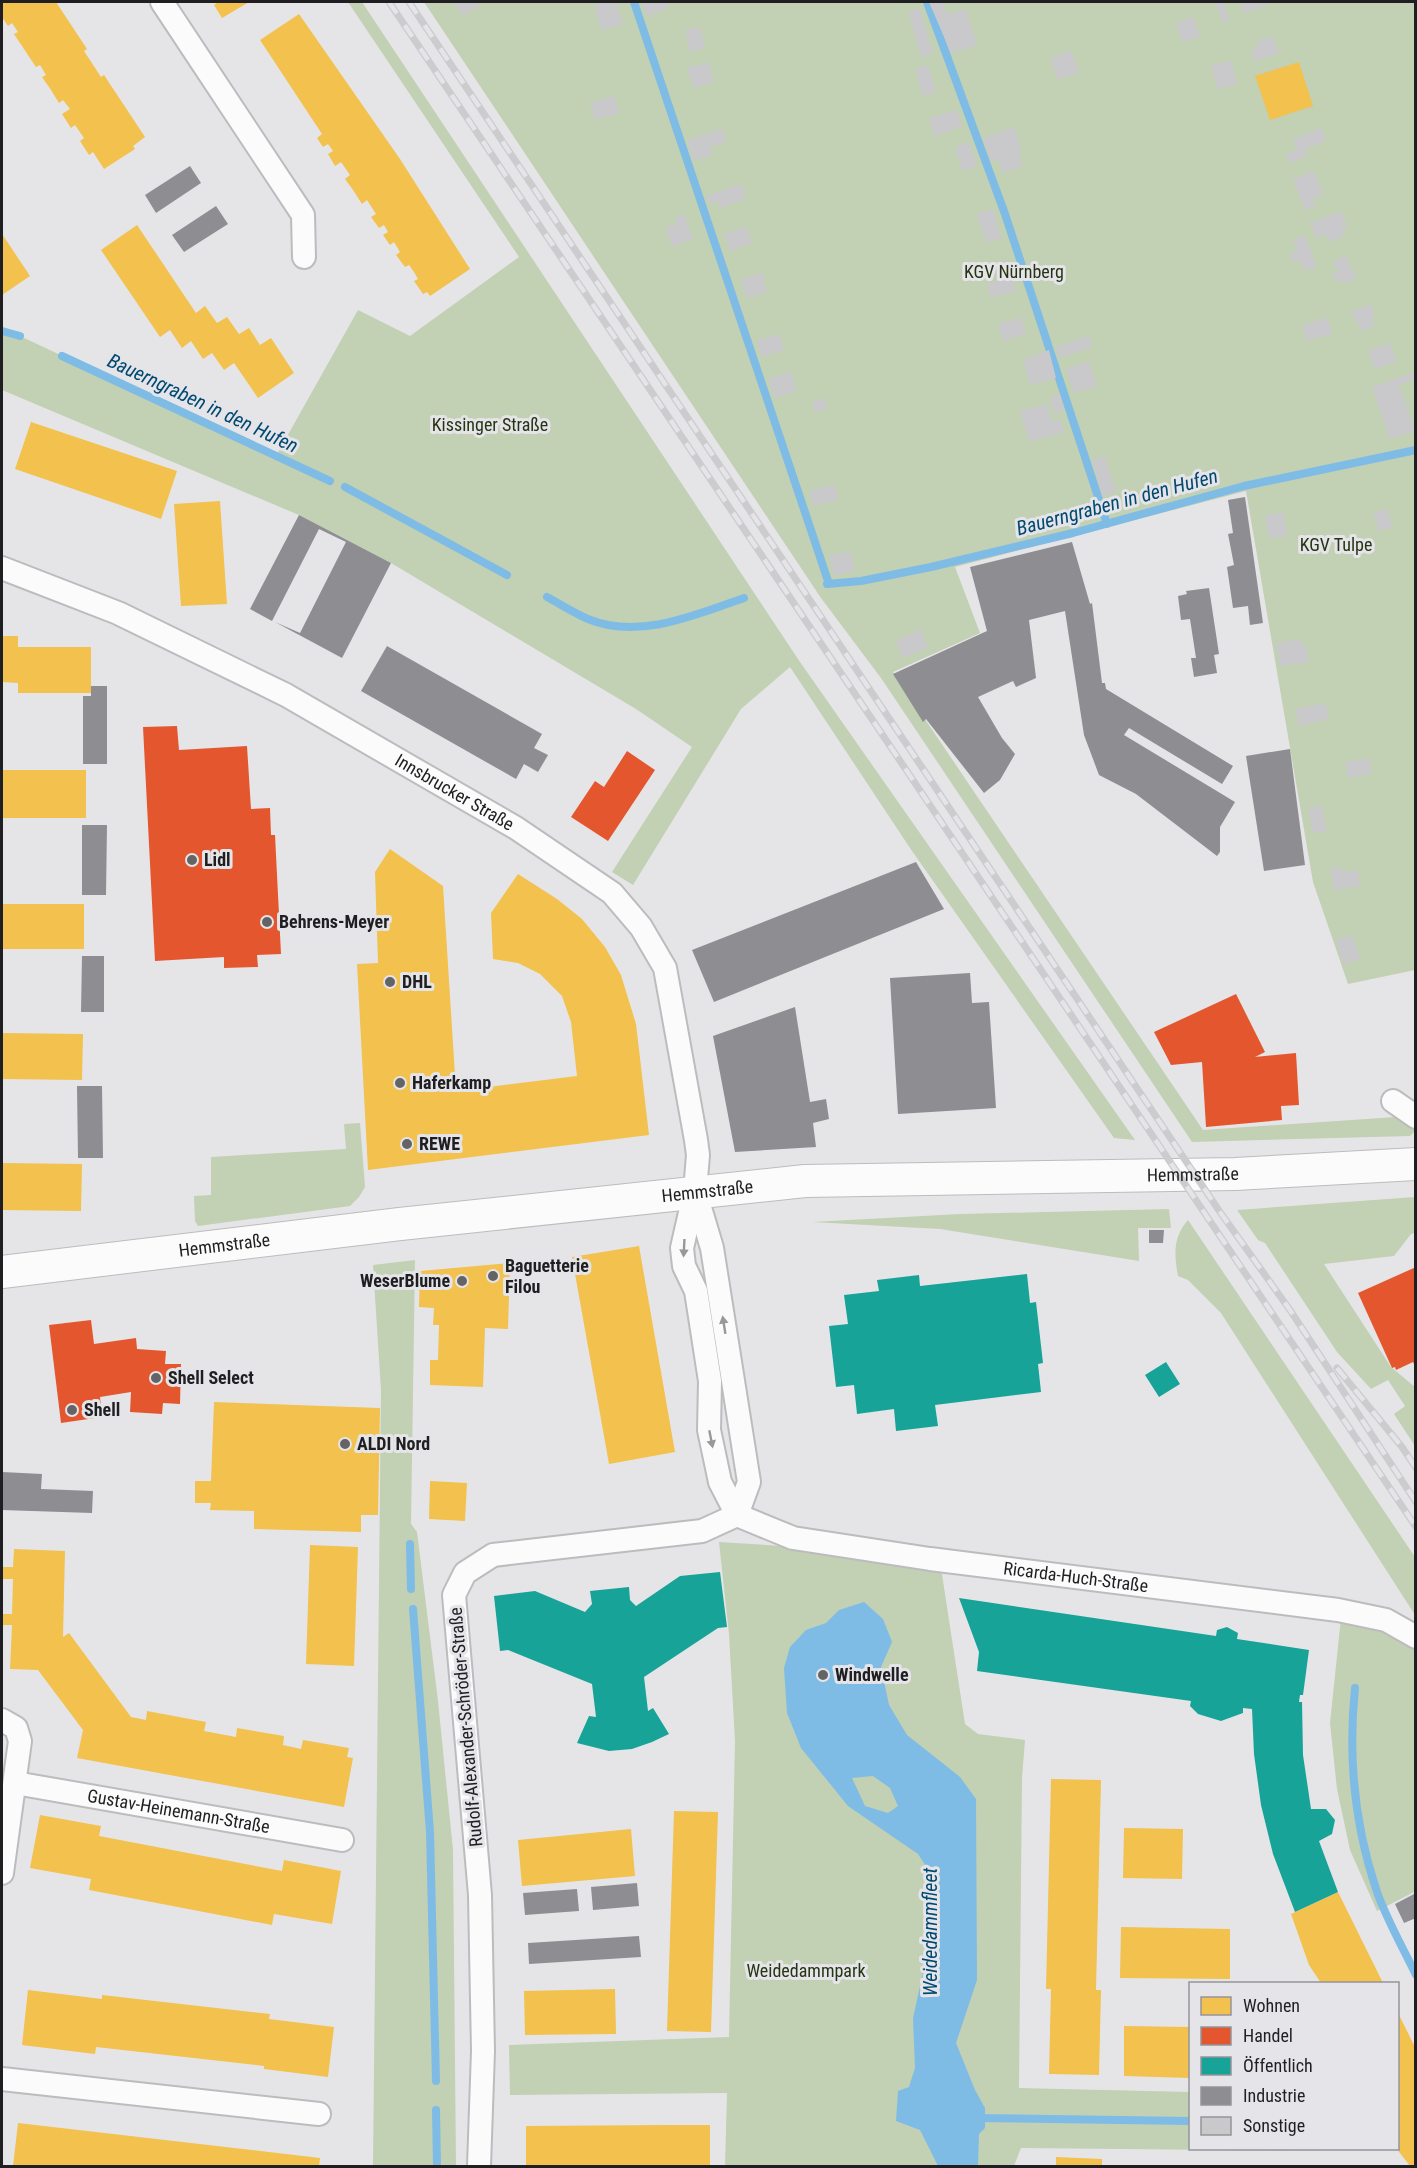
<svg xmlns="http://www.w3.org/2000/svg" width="1417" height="2168" font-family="'Roboto Condensed',sans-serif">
<rect width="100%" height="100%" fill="#e5e5e8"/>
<path fill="#c2d0b4" d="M348,2h14l438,660 335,478 -21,-2 -202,-287 -122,-184 -49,42 -108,176 -21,-13 80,-125 -56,-38 -245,-146 -92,-48 -297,-125v-59l18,5 256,120 82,-146 52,26 109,-79z
M424,2h991v968l-67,14 -35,-102 -67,-391 -291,76 25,66 -87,39 310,458 193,-13 19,10v4l-5,5 -218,6 -311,-464 -60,-80z
M360,1123l5,64 -6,10 -9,9 -152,20 -3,-5 -1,-25 17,-1v-38l135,-8 -2,-25z
M1415,1197v36l-4,1 -17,22 -70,8 67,103 24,20v59l-21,-32 11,-8 -17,-26 -17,9 -34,-37 -72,-109 -7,-3 -21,-30z
M1169,1209l2,19h-33l1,33 -199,-32 -128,-7 148,-8z
M1188,1220l227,337v58l-194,-302 -33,-33 -10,-4c-4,-22 -5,-39 10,-56z
M415,1260l-4,264 6,8 21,169 15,149 3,316h-83l8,-776 -8,-125z
M719,1542l96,6 126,20 24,156 13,10 47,6 -3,38 -3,310 171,4v56l136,3 -305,-3 -7,18h-289l2,-73 -217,2 -1,-50 220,-8 6,-296 -6,-107z
M1341,1618l14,1 60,24 1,248 -39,20 -27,-61 -13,-61 -7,-66z"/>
<path fill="#7ebce6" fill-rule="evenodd" d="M864,1602l19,17 9,23 -11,25 8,38 18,30 53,42 16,22 1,181 -21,63 19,47 10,18v20l-6,6 -1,32h-40l-18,-36 -24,-9 2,-30 11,-4 6,-19 -2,-50 20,-90 2,-48 -17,-26 -70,-48 -47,-58 -14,-35 -3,-45 6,-21 16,-17 20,-7 13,-13zM873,1776l17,12 8,18 -10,7 -23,-7 -13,-28z"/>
<path fill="#f2c14e" d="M2,2h54l31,47 -3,2 17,26 3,-2 41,62 -12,9 2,3 -31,20 -11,-17 -4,3 -9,-14 4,-3 -9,-13 -4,3 -9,-14 8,-5 -7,-9 -4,3 -8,-13 -9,-13 4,-2 -6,-10 -4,2 -22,-33 4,-2 -6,-9 -4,3 -6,-9z
M218,2h31l-27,16 -8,-13z
M299,14l101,145 70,110 -40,27 -3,-4 -4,2 -9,-13 4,-2 -4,-7 -5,-7 -4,2 -9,-12 4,-3 -6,-10 -4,3 -7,-10 5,-3 -4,-7 -5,3 -8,-11 5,-3 -9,-14 -5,4 -9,-14 -8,-11 5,-4 -9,-13 -6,4 -7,-12 5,-3 -5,-7 -5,3 -6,-9 5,-4 -62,-94z
M1299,62l14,44 -43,14 -15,-44z
M137,225l59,88 9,-7 12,17 10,-6 12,17 10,-6 11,17 11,-7 23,35 -36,25 -24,-35 -10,7 -12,-17 -9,6 -12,-18 -9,7 -12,-18 -10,7 -59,-87z
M2,234l28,42 -28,19z
M31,422l146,49 -16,48 -146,-50z
M220,501l7,103 -46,2 -7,-102z
M2,636h16v11h73v46h-73v-10l-16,-1z
M2,770h84v48h-84z
M390,849l53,37 13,205 121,-15 -6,-54 -9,-26 -22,-22 -22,-11 -25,-4 -2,-46 27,-39 39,25 25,20 23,28 16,28 15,49 13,111 -281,35 -11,-206 21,-1 -3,-91z
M2,904h82v45h-82z
M2,1033l81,1 -1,46 -80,-1z
M2,1163l80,1 -1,47 -79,-1z
M639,1246l36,206 -66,12 -37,-207z
M510,1263l-2,66 -23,-1 -2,59 -53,-2v-25h8l1,-35h-6l1,-17 -15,-1 1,-36z
M214,1402l166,6 -2,107h-17v17l-107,-3v-18l-44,-1 1,-7h-16v-22h16z
M430,1481l37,2 -2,38 -36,-2z
M310,1545l48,2 -4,119 -48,-2z
M14,1549l51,2 -2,86 6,-4 62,84 15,3 1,-9 59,11 -2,9 32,6 1,-9 47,8 -1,9 18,4 2,-9 46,8 -2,9 6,1 -9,49 -267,-49 6,-28 -45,-60 -28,-1 2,-44h-10v-11h10l1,-35h-11v-12h11z
M1051,1779l50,1 -5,210h5l-2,85 -50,-1 2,-85h-5z
M674,1811l44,1 -7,220 -44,-1z
M40,1815l61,11 -2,10 183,35 2,-11 57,11 -9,53 -58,-10 -2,11 -183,-35 2,-11 -61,-11z
M1124,1828l59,1 -1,50 -59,-1z
M631,1829l4,47 -113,10 -4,-46z
M1338,1892l45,91h-62l-12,-18 -18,-51z
M1121,1927l109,2v50l-110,-1z
M615,1989l1,45 -91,1 -1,-44z
M28,1990l74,9v-4l168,19 -1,5 65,8 -6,50 -64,-8v-3l-168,-19 -1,7 -73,-9z
M1398,2013l18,36v117h-6l-14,-18z
M1124,2026l66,1v51l-66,-2z
M18,2123l302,35 -1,8h-306z
M667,2125h43v41h-184v-40z
M1056,2157l46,2v7h-46z"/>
<path fill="#e4572e" d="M177,726l2,24 68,-4 4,63 19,-1 1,27h4l6,119 -24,1 1,12 -34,1v-11l-69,4 -12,-234z
M627,751l28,19 -47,71 -37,-24 24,-36 9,6z
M1236,994l29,58 -10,5 41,-4 3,52 -18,1 1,14 -76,7 -4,-65 -31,3 -17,-33z
M1416,1267v101l-3,-6 -17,8 -1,-3 -3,1 -34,-75z
M91,1320l3,24 42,-6 1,11 29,2 -1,13h16l-1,40 -17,-1 -1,11 -32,-2 1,-20 -31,5 2,20 -41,6 -12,-98z"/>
<path fill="#17a398" d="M1027,1274l3,29 6,-1 7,61 -5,1 3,28 -106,13 3,21 -42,5 -2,-22 -37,5 -3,-29 -18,2 -7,-61 19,-2 -4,-29 35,-4 -2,-11 42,-5 1,11z
M1166,1362l14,22 -21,13 -14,-22z
M720,1572l7,55 -9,1 -74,49 4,34 5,-3 16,26 -17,8 -20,7 -23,2 -32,-8 12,-27 7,1 -4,-33 -84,-34 -8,1 -6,-55 41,-5 50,21 7,-8 -2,-13 39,-4 1,13 6,6 44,-30z
M959,1598l257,38 1,-6 10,-3 11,6 -1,6 72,11 -6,45h-3l-1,7h3l1,53 8,54h15l9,11 -3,14 -13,7 19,51 -43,20 -22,-58 -12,-49 -7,-51 -2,-45 -9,-1v5l-22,8 -23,-7 -8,-8 1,-5 -214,-30 2,-19z"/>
<path fill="#8d8d92" d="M190,166l11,17 -45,30 -11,-18z
M216,206l12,18 -44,28 -12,-17z
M1245,497l18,126 -13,2 -2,-19 -15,2 -6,-41 7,-2 -6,-31 5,-1 -5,-33z
M299,515l92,48 -49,95 -67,-36 25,11 46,-91 -27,-13 -47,92 -22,-12z
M1072,542l18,62 2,-1 10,80h3l1,6 127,77 -11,18 -93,-56 -5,7 111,67 -15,25v25l-3,4 -81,-62 -37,-19 -15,-40 -19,-124 -36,9 7,58 -20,9 -3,-6 -35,16 24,41 13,16 -15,26 -16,13 -58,-74 -3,3 -30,-48 94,-43 -17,-64z
M1209,588l10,66 -5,1 3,18 -23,4 -3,-19h5l-6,-39 -9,1 -3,-24 9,-2 -1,-3z
M387,646l155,88 -8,14 14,7 -10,17 -14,-8 -8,15 -155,-88z
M91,686h16v78h-24v-68h8z
M1290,749l15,116 -41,6 -18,-115z
M82,825h25l-1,70h-24z
M916,862l28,47 -230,93 -22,-52z
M82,956h22v56h-23z
M970,973l2,30 17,-1 7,106 -98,6 -8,-136z
M795,1007l15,95 16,-3 3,20 -16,4 3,24 -81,5 -22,-116z
M77,1086h25l1,72h-25z
M1149,1230h15l-1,13h-14z
M2,1472l40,2 -1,15 52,2 -1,22 -90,-3z
M637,1883l2,23 -46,4 -2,-23z
M577,1889l2,22 -54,4 -2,-22z
M1416,1893v25l-12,5 -9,-19z
M639,1936l2,21 -112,7 -1,-21z"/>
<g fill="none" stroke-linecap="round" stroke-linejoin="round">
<path stroke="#7ebce6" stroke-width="8" d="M634,2l195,582
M927,2l78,212 102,310
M2,331l18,5
M62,356l268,125
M345,487l162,88
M827,584l34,-3 70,-14 142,-34 171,-47 172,-36
M547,597c13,7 27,16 41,22 50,21 108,-4 156,-21
M410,1544l1,45
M413,1609l17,223 6,249
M1355,1688c-7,68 0,139 22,204 10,28 26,56 39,83
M436,2110l1,56
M975,2118l215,3"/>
</g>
<path fill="#c9c9cb" d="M454,2h23l3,4 -17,10z
M596,2h20l7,22 -22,6 -6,-22 2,-1z
M642,2h24l2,7 -21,7z
M929,2h14l4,12 19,-5 11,36 -26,8z
M1215,2h8l7,18 -8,2z
M1240,2h27l1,3 -24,8z
M920,8l13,45 -12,4 -13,-45z
M1194,17l6,20 -18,5 -6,-19z
M700,27l5,21 -15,4 -5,-22z
M1273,36l6,17 -24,8 -4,-11 7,-2 -2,-6z
M1071,51l8,21 -21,8 -8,-22z
M1231,61l6,23 -20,5 -6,-24z
M708,62l6,20 -21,6 -6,-20z
M928,65l8,27 -13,4 -8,-27z
M614,96l5,17 -24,7 -5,-17z
M957,110l5,17 -28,9 -5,-18z
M1014,127l8,24 -4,1 5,14 -20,7 -5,-14 -7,3 -8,-24z
M1321,128l5,13 -21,8 2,7 -18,7 -3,-9 11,-5 -4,-10z
M722,129l4,13 -16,5 2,8 -19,6 -6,-21z
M969,142l8,24 -15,5 -7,-24z
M1314,171l9,23 -10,4 3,8 -11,4 -12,-31z
M742,184l4,15 -26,9 -3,-7 -8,3 -3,-8z
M993,209l8,30 -15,4 -9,-29z
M1341,211l7,17 -6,2 3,6 -16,6 -3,-8 -10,4 -6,-15z
M684,214l9,25 -21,7 -6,-18 12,-4 -3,-7z
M746,227l6,16 -22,8 -6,-17z
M1305,235l12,32 -13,4 -4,-11 -6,3 -4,-10 7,-2 -4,-11z
M1346,256l10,22 -13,6 -2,-4 -5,2 -4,-8 6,-2 -5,-11z
M1006,260l10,31 -25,7 -4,-14 11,-3 -5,-18z
M762,273l5,19 -20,6 -6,-19z
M1370,304l5,13 -3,1 2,8 -12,5 -11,-19z
M1021,317l5,17 -23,7 -5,-17z
M1327,318l5,16 -26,7 -4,-16z
M779,334l5,16 -22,7 -6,-16z
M1089,336l3,11 -33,11 -3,-11z
M1390,343l7,18 -22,8 -7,-18z
M1049,350l7,28 -26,7 -7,-25z
M1089,361l8,25 -23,7 -8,-24z
M791,371l6,20 -22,7 -7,-19z
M1416,372v7l-17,6 16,46 -25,8 -18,-52z
M1060,395l4,16 -10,3 -4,-16z
M824,398l3,10 -12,4 -3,-10z
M1047,404l5,17 8,-2 4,13 -35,10 -9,-31z
M1105,456l11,36 -14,4 -10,-36z
M834,484l5,15 -26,7 -4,-15z
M1388,509l4,19 -14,3 -4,-19z
M1284,512l3,24 -18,3 -4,-24z
M850,551l5,20 -21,5 -5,-20z
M920,629l8,18 -25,11 -7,-17z
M1301,639l1,6h4l3,17 -29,4 -4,-23z
M1325,703l4,16 -30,7 -4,-17z
M1369,758l3,16 -24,4 -3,-15z
M1322,806l5,25 -14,2 -5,-25z
M1341,867l1,5 15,-2 3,16 -26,4 -4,-21z
M1352,935l8,24 -17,5 -7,-24z"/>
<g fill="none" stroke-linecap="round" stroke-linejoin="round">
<g stroke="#bcbcbe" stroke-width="26">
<g id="street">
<path d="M162,2l141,213 1,42"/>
<path id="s1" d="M2,568l116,45 168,82 230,133 96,65 29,34 24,41 31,172 2,15 -3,36 -13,57 2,18 12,25 14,90 -1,49 11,52 17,33"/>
<path d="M1393,1101l23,16"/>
<path id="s2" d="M737,1515l56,23 137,21 408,51 48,10 30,17"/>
<path d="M2,1720l14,8 4,13 -18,132"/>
<path id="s3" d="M15,1783l327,57"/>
<path d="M2,2079l317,35"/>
<path d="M479,2166l4,-115 -3,-156 -26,-300 11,-22 28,-18 209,-24 35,-16 12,-33 -37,-234 -17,-57"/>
</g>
</g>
<g stroke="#bcbcbe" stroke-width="34">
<g id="secondary">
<path id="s4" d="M2,1272l398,-48 405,-43 430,-7 181,-10"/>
</g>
</g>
<use href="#street" stroke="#fbfbfc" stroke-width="22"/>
<use href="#secondary" stroke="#fbfbfc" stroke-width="32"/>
<g stroke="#ccccce" stroke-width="7">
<path id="rail" d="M389,2l1027,1525
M409,2l811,1210 70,98 126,192
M1337,1368l65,79 14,21"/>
</g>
<use href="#rail" stroke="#e4e4e9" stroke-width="4.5" stroke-dasharray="14" stroke-linecap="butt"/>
</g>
<defs><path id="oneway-solid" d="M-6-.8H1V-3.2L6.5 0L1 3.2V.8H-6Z" transform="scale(1.5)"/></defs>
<g fill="#989899">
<use href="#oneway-solid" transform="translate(684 1248) rotate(93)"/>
<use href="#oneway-solid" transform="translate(724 1325) rotate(-99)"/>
<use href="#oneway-solid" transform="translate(711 1439) rotate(79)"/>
</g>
<g fill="#646467" stroke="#e4e4e9" stroke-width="2">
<circle cx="192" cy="860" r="6"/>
<circle cx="267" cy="922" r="6"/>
<circle cx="390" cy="982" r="6"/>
<circle cx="400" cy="1083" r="6"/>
<circle cx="407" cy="1144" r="6"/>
<circle cx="493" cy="1276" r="6"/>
<circle cx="462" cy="1281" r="6"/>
<circle cx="156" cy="1378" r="6"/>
<circle cx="72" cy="1410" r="6"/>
<circle cx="345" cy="1444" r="6"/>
<circle cx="823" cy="1675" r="6"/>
</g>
<g text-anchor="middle" stroke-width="6" stroke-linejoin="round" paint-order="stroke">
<g font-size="18" fill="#253511" stroke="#e4e4e9">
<text x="1014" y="278">KGV Nürnberg</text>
<text x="490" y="431">Kissinger Straße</text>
<text x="1336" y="551">KGV Tulpe</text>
<text x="806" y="1977">Weidedammpark</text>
</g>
<g font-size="18" fill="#1f1f21" stroke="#e4e4e9">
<text dy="6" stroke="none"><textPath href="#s1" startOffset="506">Innsbrucker Straße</textPath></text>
<text dy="6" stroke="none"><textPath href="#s4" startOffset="1196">Hemmstraße</textPath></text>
<text dy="6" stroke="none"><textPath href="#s4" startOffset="710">Hemmstraße</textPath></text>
<text dy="6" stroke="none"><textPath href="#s4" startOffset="224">Hemmstraße</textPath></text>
<text dy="6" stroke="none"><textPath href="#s2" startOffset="346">Ricarda-Huch-Straße</textPath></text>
<text transform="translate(466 1727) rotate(-95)" y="6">Rudolf-Alexander-Schröder-Straße</text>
<text dy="6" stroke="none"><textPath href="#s3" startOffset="166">Gustav-Heinemann-Straße</textPath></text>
</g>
<g font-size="18" font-weight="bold" fill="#1f1f21" stroke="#e4e4e9" text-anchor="start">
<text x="204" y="866">Lidl</text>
<text x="279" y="928">Behrens-Meyer</text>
<text x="402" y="988">DHL</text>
<text x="412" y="1089">Haferkamp</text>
<text x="419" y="1150">REWE</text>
<text x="505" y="1272">Baguetterie<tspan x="505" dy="21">Filou</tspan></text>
<text x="450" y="1287" text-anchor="end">WeserBlume</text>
<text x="168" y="1384">Shell Select</text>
<text x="84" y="1416">Shell</text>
<text x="357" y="1450">ALDI Nord</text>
<text x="835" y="1681">Windwelle</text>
</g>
<g font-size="20" font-style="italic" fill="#004970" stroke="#e4e4e9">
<text transform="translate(203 403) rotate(25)" y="7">Bauerngraben in den Hufen</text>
<text transform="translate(1117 502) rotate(-15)" y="7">Bauerngraben in den Hufen</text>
<text transform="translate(930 1932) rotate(-90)" y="7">Weidedammfleet</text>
</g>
</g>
<rect width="1417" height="2168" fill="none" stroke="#1f1f21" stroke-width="6"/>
<rect x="1189" y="1982" width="210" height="168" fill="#e4e4e9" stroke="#959599" stroke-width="1.5"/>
<rect x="1201" y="1997" width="30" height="18" fill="#f2c14e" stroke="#959599" stroke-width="1.5"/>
<text x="1243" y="2012" font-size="18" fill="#1f1f21">Wohnen</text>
<rect x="1201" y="2027" width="30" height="18" fill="#e4572e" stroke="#959599" stroke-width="1.5"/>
<text x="1243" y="2042" font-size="18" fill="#1f1f21">Handel</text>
<rect x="1201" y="2057" width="30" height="18" fill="#17a398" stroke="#959599" stroke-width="1.5"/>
<text x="1243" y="2072" font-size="18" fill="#1f1f21">Öffentlich</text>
<rect x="1201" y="2087" width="30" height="18" fill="#8d8d92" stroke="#959599" stroke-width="1.5"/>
<text x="1243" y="2102" font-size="18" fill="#1f1f21">Industrie</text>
<rect x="1201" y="2117" width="30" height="18" fill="#c9c9cb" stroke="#959599" stroke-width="1.5"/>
<text x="1243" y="2132" font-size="18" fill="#1f1f21">Sonstige</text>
</svg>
